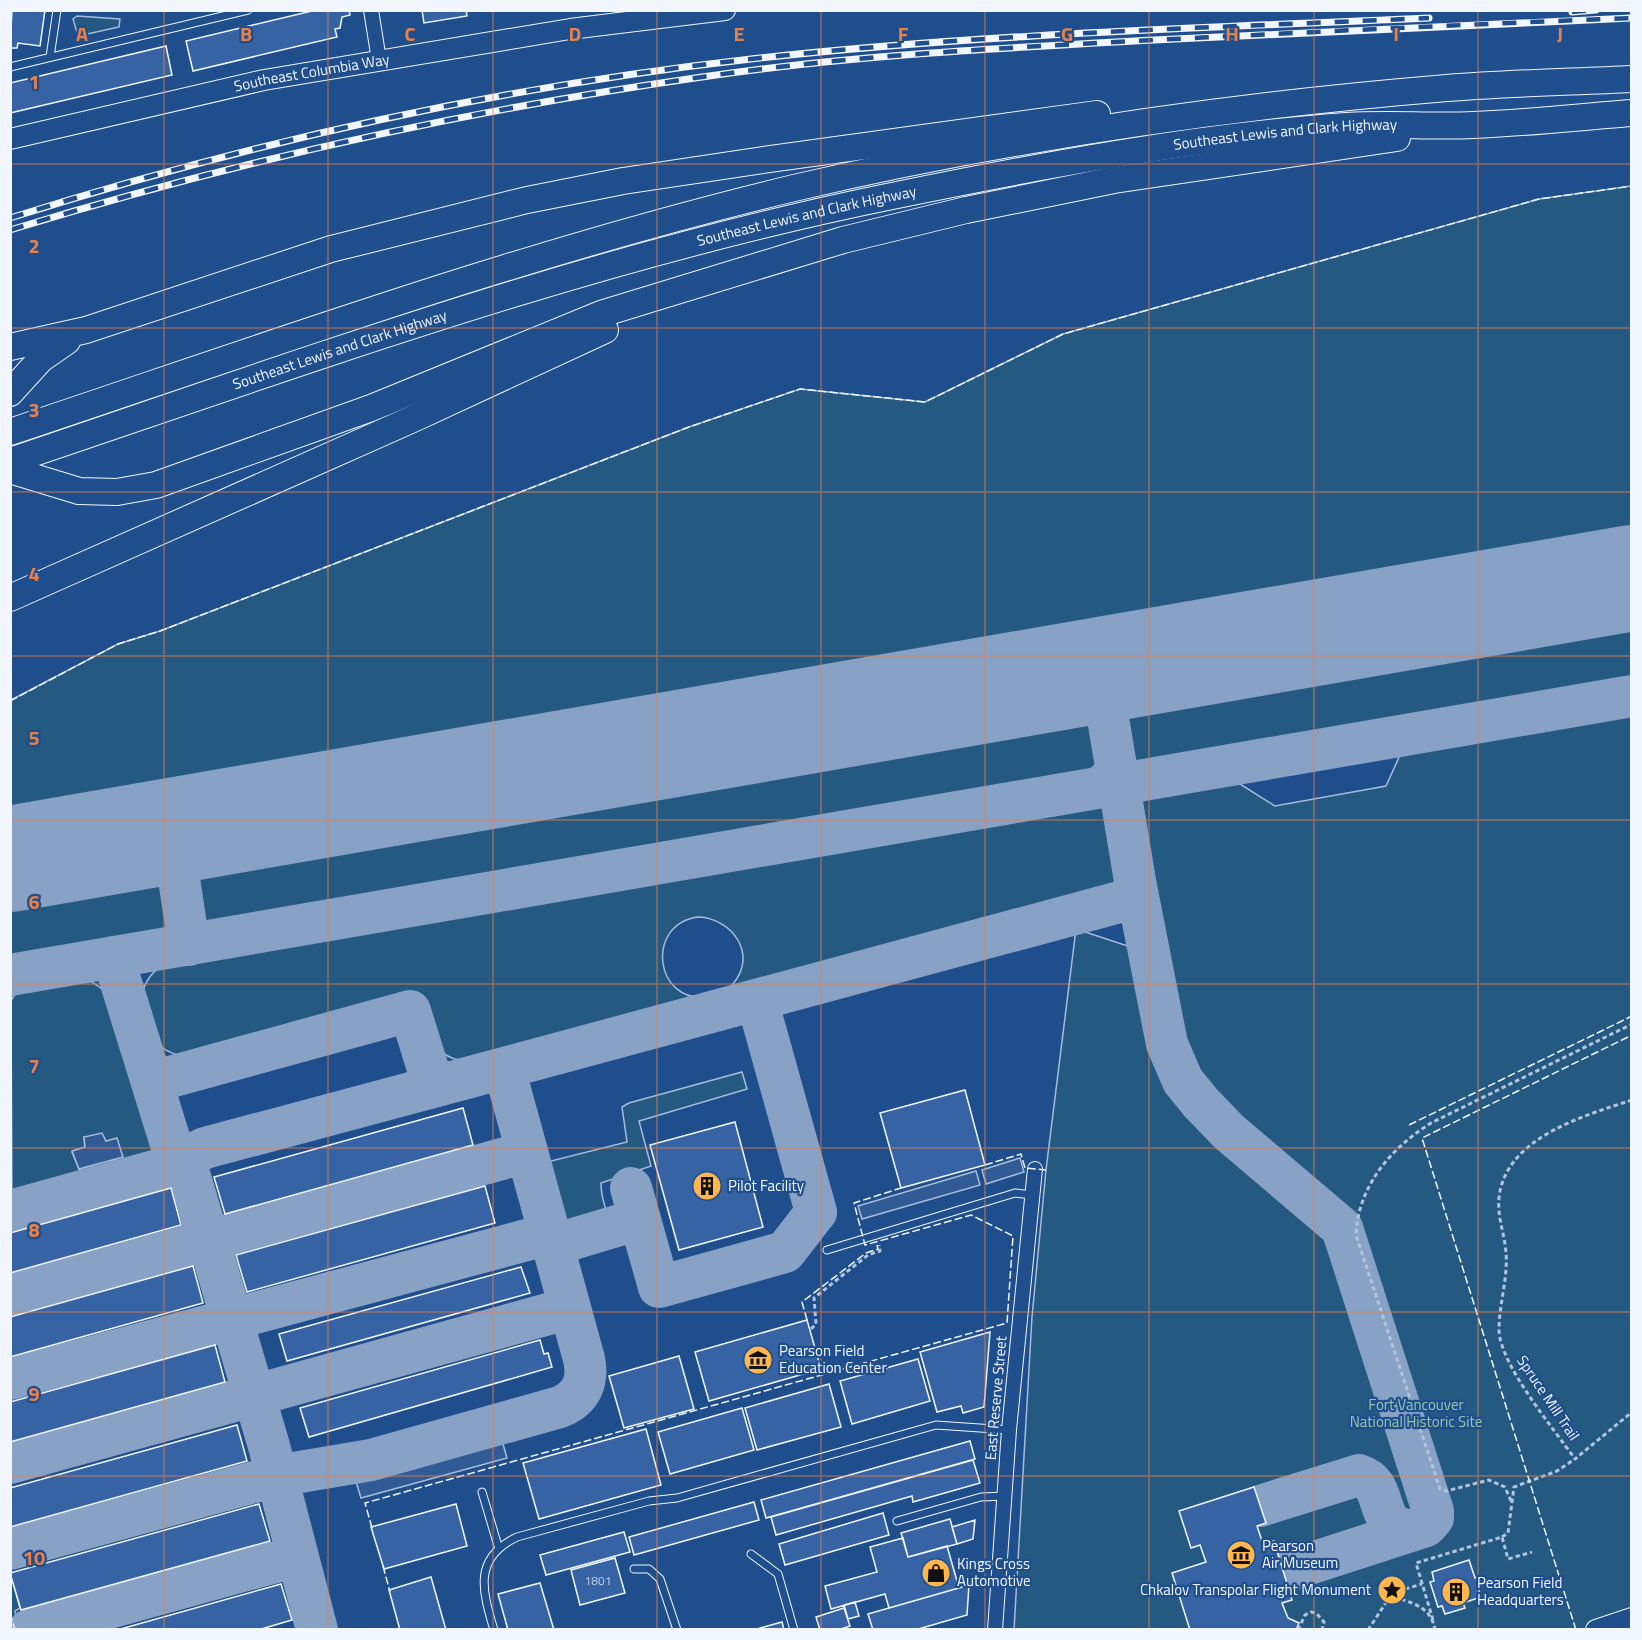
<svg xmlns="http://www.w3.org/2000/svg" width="1642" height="1640" font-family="'Titillium Web',sans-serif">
<rect width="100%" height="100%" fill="#1f4e8c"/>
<path fill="#245a82" stroke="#a8bbd7" stroke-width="1.5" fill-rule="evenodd" d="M77,16l43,3 -1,8 -41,9 -5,-17z
M1631,186v371l-1620,279v-136l107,-56 42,-13 529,-204 111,-38 125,13 138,-68 476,-135z
M1631,600v85l-467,80c-63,5 -47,-51 -15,-81z
M1063,699c38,21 59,66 5,83l-828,143 -37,1 -13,-38 -1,-38z
M1631,706v923l-617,1 18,-313 14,-147 30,-241 88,29 -26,-163 10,-5 81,-13 46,29 111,-20 14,-31 14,-11z
M1094,800l12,4c14,20 21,61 15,84l-12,7 -626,165c-53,7 -51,-26 -63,-65l-229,62c-55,-1 -73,-82 -12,-99zM698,917c34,1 61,38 34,68 -7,7 -15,10 -24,12 -54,7 -63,-73 -10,-80z
M159,855c7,19 22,60 10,79l-30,8 -128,22v-84z
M65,977c20,0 34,5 45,22l47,156 -9,10 -32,7 -6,-10 12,-6 -16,-15 -22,-4 1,11 -13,4 7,17 15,-4 2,12 -3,3 -81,23 -1,-202 8,-14 4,-2z
M742,1072l5,17 -108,32 12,45 -50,17c0,33 22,32 -25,45l-14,-10 -15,-56 80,-20 -5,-35 7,-4z
M11,1575l9,33 -5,3 5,18h-9z"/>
<path fill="#305b95" stroke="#a8bbd7" stroke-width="1.5" d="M102,1133l4,8 11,-3 6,19 -44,12 -7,-18 13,-4 -1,-10z
M1020,1158l4,14 -38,12 -4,-14z
M976,1171l4,14 -118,34 -4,-13z
M501,1437l6,21 -146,40 -6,-20z"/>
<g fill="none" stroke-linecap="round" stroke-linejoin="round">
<path stroke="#88a2c6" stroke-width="42" d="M1100,670l35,211 32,163 16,37 18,22 28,29 113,96 91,283v7l-7,8 -142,46
M189,945l-15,-99 6,-12 10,-6
M113,957l58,187 19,33 79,269 48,184
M10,975l1622,-279
M504,1068l634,-171
M152,1082l258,-71 23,74
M631,1188l28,99 126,-35 31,-40 -59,-212
M10,1211l148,-41 47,-22 299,-80 80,291c5,23 -3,39 -24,48l-189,53 -95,16 -266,73
M553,1245l87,-26
M10,1295l517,-143
M10,1379l539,-145
M10,1463l560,-155
M1260,1506l99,-31c33,10 11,55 54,55
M29,1630l268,-74"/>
<path stroke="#88a2c6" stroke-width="106" d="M10,859l1622,-281"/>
</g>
<path fill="#3563a3" stroke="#f2f6ff" stroke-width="1.5" d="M12,10h33l-5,36 -22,-3 -1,5h-7z
M316,10h33l1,5 -8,2 -2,11 -5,1 2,8 -144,34 -7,-30z
M422,10h44l1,6 -43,7z
M166,46l6,29 -162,38v-30z
M965,1090l20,75 -84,23 -21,-75z
M463,1108l10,37 -248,69 -11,-37z
M735,1122l28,105 -84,23 -29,-105z
M485,1186l10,37 -248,69 -11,-37z
M171,1188l10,37 -171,48v-40z
M193,1266l10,37 -193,54v-40z
M521,1267l9,26 -243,68 -8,-27z
M807,1320l14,49 -112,32 -14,-49z
M990,1332l-6,75 -21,6 -2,-7 -24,6 -17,-60z
M540,1340l4,14 4,-1 4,14 -243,70 -9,-29z
M215,1345l10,37 -215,60v-40z
M679,1356l15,53 -70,19 -15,-52z
M918,1359l12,42 -78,23 -12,-43z
M829,1384l12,43 -84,23 -12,-42z
M742,1408l12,42 -84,24 -12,-42z
M237,1425l10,36 -237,66v-39z
M646,1429l15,56 -122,34 -16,-56z
M970,1441l5,18 -209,59 -5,-18z
M973,1460l7,23 -67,19 -1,-6 -136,39 -5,-18z
M1254,1487l12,36 -9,3 6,18 11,-3 18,59 -10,3 6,15 11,5 -3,7h-106l-18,-57 34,-11 -6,-17 -9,3 -12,-37z
M754,1502l5,18 -125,35 -5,-18z
M259,1504l11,37 -249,69 -11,-37z
M456,1504l11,42 -83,23 -13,-42z
M883,1513l6,22 -104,30 -6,-21z
M950,1519l7,25 -49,13 -7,-24z
M975,1520l-2,19 -16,5 -5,-17z
M624,1532l6,20 -84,23 -6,-20z
M903,1538l5,19 39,-11 12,42 -70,20 -4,-14 -54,15 -6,-23 52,-14 -7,-25z
M615,1558l10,35 -45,12 -9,-35z
M1469,1560l6,18 5,-2 3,9 -5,2 3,10 -18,6 2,5 -20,6 -3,-8 -4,1 -8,-25 4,-1 -2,-9z
M431,1577l15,53h-46l-11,-40z
M540,1583l14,47h-46l-10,-36z
M281,1584l11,36 -34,10h-141z
M969,1585l-2,30 -52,15h-42l-5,-16z
M855,1602l4,14 -11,3 -4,-14z
M844,1608l6,18 -12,4h-18l-4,-13z
M782,1622l2,8h-23l-1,-2z"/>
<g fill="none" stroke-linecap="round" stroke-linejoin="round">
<g stroke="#f2f6ff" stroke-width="9">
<path id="lane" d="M50,57l7,-47
M10,67l238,-57
M827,1250l188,-57 17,2
M482,1492l16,54
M897,1521l84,-24 24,-1
M751,1554l27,20 16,56
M634,1569h15l11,10 17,51
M494,1630c-12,-40 -21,-72 23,-93l132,-36 28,-3 259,-73 73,5"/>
</g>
<g stroke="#f2f6ff" stroke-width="16">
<path id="street" d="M371,10l8,50
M995,1630l14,-200 26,-261"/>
</g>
<g stroke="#f2f6ff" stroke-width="22">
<g id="secondary">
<path id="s1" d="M10,139l254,-59 306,-51 155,-19"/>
<path d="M1596,1630l36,-12"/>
</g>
</g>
<g stroke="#f2f6ff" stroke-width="28">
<g id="highway">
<path d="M10,347l76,-17 245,-81 196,-49 96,-19 140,-21 334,-46"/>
<path d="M10,393l31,-34 26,-18"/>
<path d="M10,432c260,-87 517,-180 784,-244 214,-50 434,-82 653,-100 62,-5 123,-6 185,-9"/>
<path id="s2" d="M10,461c291,-98 580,-204 882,-265 147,-30 306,-60 455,-70 42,-3 84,1 126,-1 53,-2 106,-8 159,-12"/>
<path d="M10,470l69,21 38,1 39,-7 215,-77 230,-94 242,-74 123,-30 148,-30 283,-42"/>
<path d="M10,598l405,-180 190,-88"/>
</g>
</g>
<path stroke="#b3c4dc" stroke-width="3" stroke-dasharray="4.5 3" stroke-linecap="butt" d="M1632,1100c-49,16 -127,38 -133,98 -2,19 6,37 7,55 2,26 -7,51 -7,77 1,35 55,99 76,129l57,-47
M811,1329l5,-5 -2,-26 54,-43 12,-4 -1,-6
M1511,1501l-6,-14 -16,-7 -43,11 -6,-2 -84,-254c2,-49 35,-87 75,-112l201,-99
M1502,1537l6,-4 6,-46 43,-16 18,-12
M1380 1589a12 12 0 1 1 24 0a12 12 0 1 1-24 0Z
M1405,1589l17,-5
M1401,1599c17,6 31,11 34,31
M1433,1620l-17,-57 86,-26 6,22 24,-7
M1298,1630l7,-15 6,-3 5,1 8,9 -2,8
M1368,1630l19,-29"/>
<use href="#lane" stroke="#1f4e8c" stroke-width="7"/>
<use href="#street" stroke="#1f4e8c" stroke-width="14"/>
<use href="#secondary" stroke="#1f4e8c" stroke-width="20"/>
<use href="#highway" stroke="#1f4e8c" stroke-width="26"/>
<g stroke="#f2f6ff" stroke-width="7">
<path id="rail" d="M1572,12l24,-2
M10,218c241,-76 490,-131 741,-159 225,-25 452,-31 678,-41
M10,230c227,-69 458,-120 692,-153 150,-22 301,-29 452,-37 159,-8 318,-16 478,-22"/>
</g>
<use href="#rail" stroke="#1f4e8c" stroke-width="4.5" stroke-dasharray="14" stroke-linecap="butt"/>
<path stroke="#f2f6ff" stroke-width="1.5" stroke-dasharray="8 3" stroke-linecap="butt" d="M10,701l108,-57 42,-13 529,-204 111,-38 125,13 138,-68 476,-135 93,-13
M1409,1125l223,-109
M985,1165l36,-11 4,14 21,2
M807,1320l-5,-18 64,-49 12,-4 -1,-4
M372,1528l-7,-25 642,-180 6,-87 -42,-21 -106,30 -11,-42 47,-15
M383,1566l7,26
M10,1613l5,17
M1576,1630l-154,-492 210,-103"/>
</g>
<path fill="none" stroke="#ea8049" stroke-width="1.5" stroke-opacity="0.55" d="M164,10v1620M328,10v1620M493,10v1620M657,10v1620M821,10v1620M985,10v1620M1149,10v1620M1314,10v1620M1478,10v1620M10,164h1622M10,328h1622M10,492h1622M10,656h1622M10,820h1622M10,984h1622M10,1148h1622M10,1312h1622M10,1476h1622"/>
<defs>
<g id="building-disc" transform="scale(1.5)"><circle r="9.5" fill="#ffb74d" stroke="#1f4e8c"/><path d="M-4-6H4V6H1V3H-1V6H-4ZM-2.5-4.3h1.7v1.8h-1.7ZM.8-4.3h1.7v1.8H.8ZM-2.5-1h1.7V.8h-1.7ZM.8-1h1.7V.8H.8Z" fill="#111"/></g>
<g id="museum-disc" transform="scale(1.5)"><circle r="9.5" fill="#ffb74d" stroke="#1f4e8c"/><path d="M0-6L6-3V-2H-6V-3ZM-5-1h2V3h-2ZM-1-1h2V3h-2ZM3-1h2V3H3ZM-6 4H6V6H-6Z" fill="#111"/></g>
<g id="shop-disc" transform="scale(1.5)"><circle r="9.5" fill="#ffb74d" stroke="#1f4e8c"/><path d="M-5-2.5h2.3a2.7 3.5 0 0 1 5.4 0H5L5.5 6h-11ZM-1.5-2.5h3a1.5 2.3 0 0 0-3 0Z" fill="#111"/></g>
<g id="sight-disc" transform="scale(1.5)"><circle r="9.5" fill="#ffb74d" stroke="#1f4e8c"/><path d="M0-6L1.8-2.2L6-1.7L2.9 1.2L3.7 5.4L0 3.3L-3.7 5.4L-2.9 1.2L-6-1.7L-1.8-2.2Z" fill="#111"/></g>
</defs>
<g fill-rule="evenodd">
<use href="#building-disc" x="707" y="1186"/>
<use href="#museum-disc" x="758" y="1360"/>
<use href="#museum-disc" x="1241" y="1555"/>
<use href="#shop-disc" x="936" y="1573"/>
<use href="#sight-disc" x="1392" y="1590"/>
<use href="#building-disc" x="1456" y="1592"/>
</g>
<g text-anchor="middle" stroke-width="4.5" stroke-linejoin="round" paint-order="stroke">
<g font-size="12" fill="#c3d1e8">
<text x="598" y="1585">1801</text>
</g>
<g font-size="15" fill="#f2f6ff" stroke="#1f4e8c">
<text dy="5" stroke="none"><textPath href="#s1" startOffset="309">Southeast Columbia Way</textPath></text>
<text dy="5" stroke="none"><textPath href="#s2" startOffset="1320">Southeast Lewis and Clark Highway</textPath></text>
<text dy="5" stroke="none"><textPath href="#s2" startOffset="834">Southeast Lewis and Clark Highway</textPath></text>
<text dy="5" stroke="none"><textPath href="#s2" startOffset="348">Southeast Lewis and Clark Highway</textPath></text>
<text transform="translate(996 1398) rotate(-85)" y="5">East Reserve Street</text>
<text transform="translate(1548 1398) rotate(56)" y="5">Spruce Mill Trail</text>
</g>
<g font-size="15" fill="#f2f6ff" stroke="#1f4e8c" text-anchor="start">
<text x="728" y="1191">Pilot Facility</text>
<text x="779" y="1356">Pearson Field<tspan x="779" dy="17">Education Center</tspan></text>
<text x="1262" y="1551">Pearson<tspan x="1262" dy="17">Air Museum</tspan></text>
<text x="957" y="1569">Kings Cross<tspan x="957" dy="17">Automotive</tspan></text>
<text x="1477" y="1588">Pearson Field<tspan x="1477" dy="17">Headquarters</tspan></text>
<text x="1371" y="1595" text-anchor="end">Chkalov Transpolar Flight Monument</text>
</g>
<g font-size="15" fill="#97c8a6" stroke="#1f4e8c">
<text x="1416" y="1410">Fort Vancouver<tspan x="1416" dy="17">National Historic Site</tspan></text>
</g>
</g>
<g font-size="20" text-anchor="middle" font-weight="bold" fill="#ea8049" stroke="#1f4e8c" stroke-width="4.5" stroke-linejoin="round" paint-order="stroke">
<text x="82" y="41">A</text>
<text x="246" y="41">B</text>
<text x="410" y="41">C</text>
<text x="575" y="41">D</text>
<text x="739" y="41">E</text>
<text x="903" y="41">F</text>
<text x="1067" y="41">G</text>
<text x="1232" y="41">H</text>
<text x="1396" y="41">I</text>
<text x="1560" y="41">J</text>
<text x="34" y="89">1</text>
<text x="34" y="253">2</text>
<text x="34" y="417">3</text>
<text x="34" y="581">4</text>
<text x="34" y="745">5</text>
<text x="34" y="909">6</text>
<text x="34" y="1073">7</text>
<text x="34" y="1237">8</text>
<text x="34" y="1401">9</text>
<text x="34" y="1565">10</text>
</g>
<rect width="1642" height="1640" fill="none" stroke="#f2f6ff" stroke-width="24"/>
</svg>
